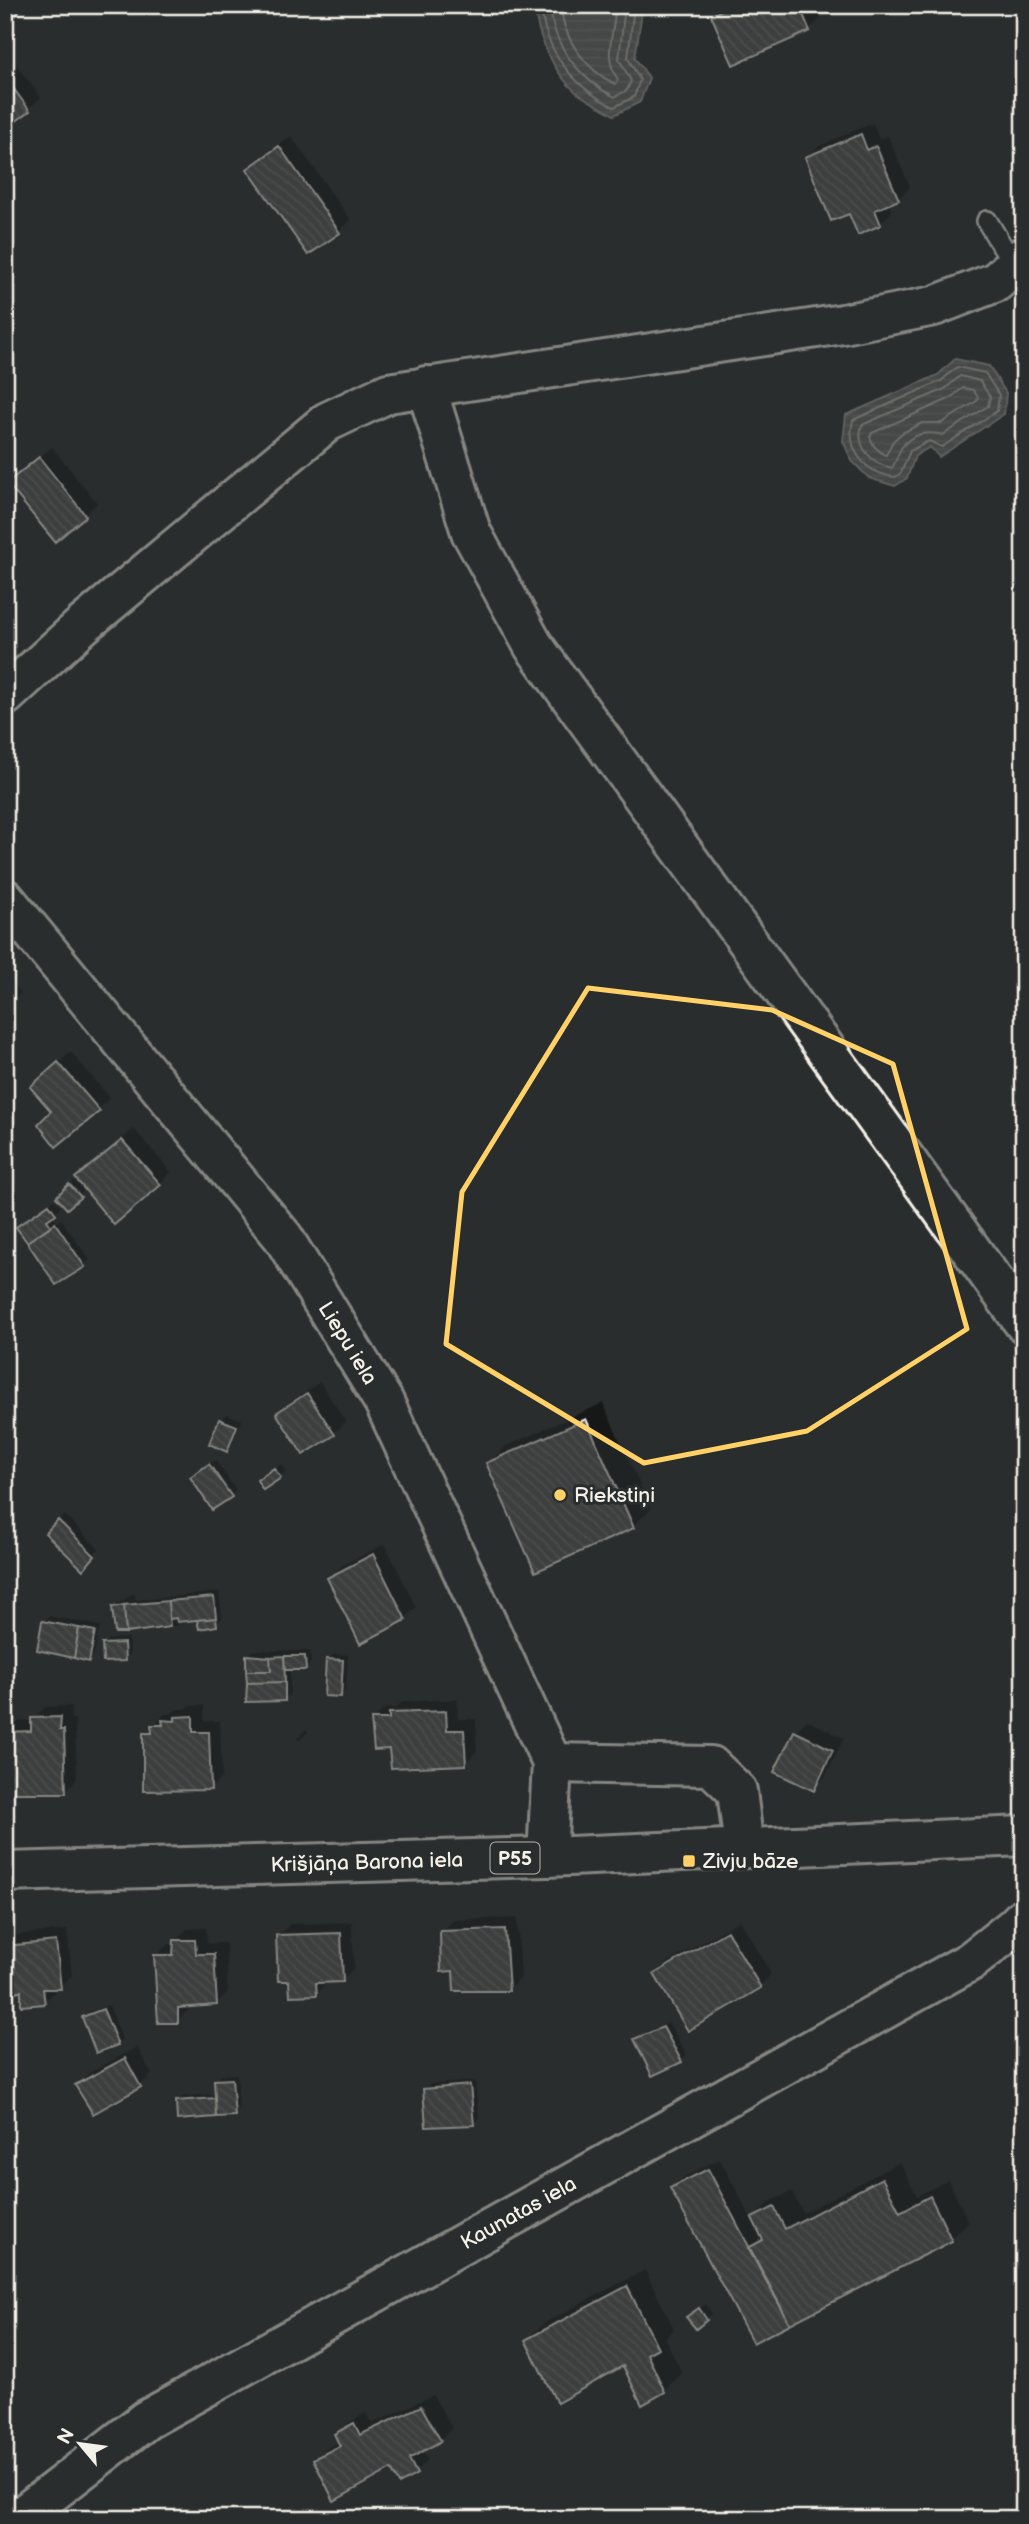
<svg xmlns="http://www.w3.org/2000/svg" width="1029" height="2524" font-family="'Balsamiq Sans',sans-serif">
<defs>
<pattern id="water-rules" width="6" height="5" patternUnits="userSpaceOnUse" patternTransform="scale(1.75)"><rect width="6" height="5" fill="#676866"/><path d="M0 2.5h6" fill="none" stroke="#7d7e7c"/></pattern>
<pattern id="building-back-hatch" width="6" height="6" patternUnits="userSpaceOnUse" patternTransform="scale(1.75)"><rect width="6" height="6" fill="#555756"/><path d="M-1 5l2 2M0 0l6 6M5-1l2 2" fill="none" stroke="#6e706e"/></pattern>
</defs>
<rect width="100%" height="100%" fill="#2a2d2e"/>
<filter id="ink" filterUnits="userSpaceOnUse"><feTurbulence type="fractalNoise" baseFrequency=".0143" numOctaves="2"/><feDisplacementMap in="SourceGraphic" scale="14" xChannelSelector="R" yChannelSelector="G"/><feConvolveMatrix kernelMatrix="1 2 1 2 8 2 1 2 1" color-interpolation-filters="sRGB"/></filter>
<g filter="url(#ink)">
<path fill="url(#water-rules)" stroke="#9f9f9a" stroke-width="2" d="M535,5h105l2,6 -7,47 14,20 -9,24 -26,13c-12,-7 -26,-14 -38,-23 -21,-17 -41,-59 -41,-87z
M955,359l34,7 17,27 -2,21 -65,43 -9,-10 -15,9 -8,22 -12,8 -26,-8 -17,-17 -9,-20 3,-26 92,-40z"/>
<path fill="#0007" d="M723,5h92l6,13 -12,11 -96,-14z
M5,49l36,49 -36,29z
M873,123l6,16 9,-3 22,51 -12,12 -9,4 3,9 -12,12 -30,-12 -43,-55 12,-11z
M291,136l60,84 -12,11 -30,22 -60,-84 12,-12z
M52,447l45,56 -12,12 -76,-32z
M5,974l16,19 -16,15z
M71,1052l39,46 -12,11 -45,2 -9,-36z
M134,1129l37,43 -11,12 -74,5 -19,18 -9,-10 31,-31z
M55,1199l6,8 -9,8 5,7 4,-3 29,41 -33,23 -34,-61z
M320,1382l26,40 -12,11 -56,-19 12,-12z
M603,1403l48,106 -18,17 -97,43 -47,-106 17,-17z
M226,1414l16,6 -10,24 -5,6 -16,-7 9,-23z
M215,1460l21,30 -5,6 -33,-24z
M281,1464l5,7 -6,6 -15,-2z
M65,1515l34,34 -16,18 -36,-34z
M385,1544l31,63 -11,12 -76,-41 12,-12z
M219,1592l3,26 -6,6 -15,3 -2,-9 -18,2 -6,6 -59,6 -3,-25 19,-13h3l1,6z
M49,1616l51,10 -6,28 -6,6 -44,-38z
M129,1638l1,15 -6,6 -21,-14 6,-6z
M254,1650l56,1 1,11 -5,6h-16v25l-6,6 -36,-43z
M334,1654l14,1 -2,35 -6,5 -12,-35z
M9,1676l6,2 1,4 -9,9 -2,-11z
M457,1699l1,20h18l1,32 -12,12 -75,-15 -17,-28 12,-12h11l6,-6z
M204,1705v16h16l2,56 -12,12 -65,-55 20,-20h6l5,-5h10l3,-3z
M72,1706l-1,13h4l2,60 -12,12 -58,-58 12,-12 14,-1 12,-13z
M807,1720l37,18 -19,39 -12,11 -18,-56z
M306,1729l2,3 -8,8 -3,-1z
M517,1918l4,60 -12,11 -55,-20 -12,-37 11,-12z
M740,1920l31,54 -11,12 -104,-12 12,-12z
M352,1922l2,46 -12,12 -14,2 -12,12 -25,-15 -13,-43 12,-12z
M206,1928l1,15h19l2,49 -12,12 -27,1v4l-12,12 -21,-65 12,-12h7v-3l12,-12z
M67,1930l5,45 -12,12h-4v3l-12,12 -21,-13 -18,2v-48l8,-8z
M109,2005l13,33 -5,6 -33,-26 5,-6z
M669,2023l18,32 -6,5 -28,14 -17,-34 6,-6z
M137,2047l15,27 -12,12 -47,26 -15,-27 11,-12z
M237,2074l2,35 -5,6 -56,-14 6,-5 32,-2v-13l5,-6z
M475,2081l4,36 -5,6 -50,-34 6,-5z
M720,2159l32,61 19,-19 21,-10 11,22 97,-51 17,34 31,-16 21,42 -18,17 -198,102 -80,-152 11,-12z
M645,2270l29,59 -9,9 17,35 -18,18 -40,-27 -97,-24 17,-17z
M706,2304l6,10 -6,5 -12,-7z
M433,2395l19,33 -12,12 -18,10 6,10 -12,12 -24,-5 -77,-7 12,-12 13,-7 -4,-6 12,-12 18,-10 6,11z"/>
<g fill="none" stroke-linecap="round" stroke-linejoin="round">
<path stroke="#bcbab4" stroke-width="2" d="M541,5c3,46 34,83 73,102l20,-10 6,-17 -12,-22 6,-53
M550,5c2,40 30,75 65,92l12,-7 4,-9 -12,-22 6,-54
M561,5c1,33 25,65 54,79l3,-4c-17,-27 -2,-46 -3,-75
M957,367l28,6 14,22 -2,16 -55,36 -13,-6 -19,10 -9,22 -6,4c-31,-4 -49,-27 -42,-57l88,-39z
M960,376l20,5 10,16 -2,9 -45,29c-14,-4 -31,-2 -41,12 -4,6 -6,15 -10,21 -20,-4 -37,-21 -30,-43l83,-36z
M963,388l10,2 5,7 -1,4 -35,22h-20l-20,10 -9,8 -7,14 -3,-1 -9,-8 -4,-9 2,-4 77,-34z"/>
</g>
<path fill="url(#building-back-hatch)" stroke="#f4f1e8" stroke-width="2" d="M733,5h66l11,26 -77,34 -22,-50z
M5,77l25,34 -25,18z
M861,134l6,16 9,-4 23,54 -24,10 6,15 -23,10 -9,-21 -18,7 -26,-64z
M279,146l61,87 -32,22 -61,-86z
M39,457l47,59 -31,26 -48,-59z
M58,1062l42,49 -44,36 -18,-23 13,-13 -21,-24z
M122,1140l39,45 -47,40 -39,-47z
M69,1184l12,13 -14,12 -11,-12z
M49,1204l7,10 -9,6 4,6 -24,16 -11,-15z
M55,1223l30,44 -29,18 -29,-43z
M307,1393l28,42 -32,20 -27,-42z
M219,1419l18,7 -10,26 -18,-8z
M586,1419l48,109 -99,44 -49,-109z
M209,1464l23,33 -20,13 -22,-33z
M274,1468l7,10 -18,12 -6,-10z
M58,1520l37,36 -12,14 -38,-37z
M373,1554l33,66 -46,24 -33,-66z
M214,1597l2,21 -39,4 -1,-4 -7,1 -1,-18z
M168,1601l2,26 -44,6 -2,-28z
M124,1605l2,28h-11l-3,-26z
M216,1618l1,8 -18,3 -2,-9z
M42,1621l37,7 -5,30 -37,-8z
M79,1628l16,3 -6,31 -15,-4z
M124,1643l1,18 -22,1 -1,-18z
M246,1655l24,2 1,14h-25z
M284,1656h21l1,14h-21z
M284,1656l1,26 -38,1 -1,-12h25l-1,-14z
M326,1659l17,1 -2,37 -17,-1z
M285,1682v19l-39,1 1,-19z
M446,1711l1,19h17l2,35 -75,3 -2,-19 -15,1 -3,-31h18v-6z
M193,1716v16h16l2,58 -68,1v-58h9l-1,-8h12l-1,-5 13,1v-4z
M61,1717l-1,13h4l2,63h-61v-61l26,-1v-13z
M794,1731l39,19 -19,41 -40,-19z
M505,1929l4,62h-55l-1,-20 -12,1 -1,-41z
M727,1931l34,57 -73,43 -34,-57z
M341,1933l2,49 -27,1 1,12 -27,1 -1,-15h-11l-2,-46z
M174,1940h21l1,14h18l3,51 -39,3v15h-20l-4,-68h19z
M56,1941l5,48h-18l2,15 -24,2v-15l-16,2v-47z
M103,2009l15,36 -22,8 -14,-36z
M663,2027l19,35 -30,14 -18,-37z
M125,2058l16,29 -48,27 -18,-29z
M232,2079l3,37 -19,1 -2,-37z
M470,2085l4,40 -48,2 -3,-38z
M215,2098l1,19 -39,3 -1,-19z
M708,2169l82,155 -37,19 -83,-155z
M882,2178l18,34 30,-16 22,45 -162,83 -42,-76 15,-8 -11,-22 22,-11 11,22z
M627,2286l31,62 -11,6 18,38 -23,13 -19,-39 -66,37 -32,-63z
M699,2308l8,12 -11,9 -10,-12z
M421,2406l20,35 -32,18 8,15 -18,10 -8,-15 -57,32 -21,-42 27,-13 -6,-12 20,-11 6,12z"/>
<g fill="none" stroke-linecap="round" stroke-linejoin="round">
<g stroke="#f4f1e8" stroke-width="24">
<path id="lane" d="M5,12l5,-7
M987,221l27,45"/>
</g>
<g stroke="#f4f1e8" stroke-width="44">
<g id="street">
<path d="M426,386l45,146 62,113 491,678"/>
<path d="M5,696l79,-72 243,-202 61,-29 455,-69 91,-18 62,-24 28,-26"/>
<path id="s1" d="M5,899l278,338 101,165 168,361 -5,94"/>
<path d="M552,1763l159,3 26,25 7,57"/>
<path id="s2" d="M18,2519l128,-99 825,-459 43,-34 10,-10"/>
</g>
</g>
<g stroke="#f4f1e8" stroke-width="44">
<g id="primary">
<path id="s3" d="M5,1872l542,-15 477,-21"/>
</g>
</g>
<use href="#lane" stroke="#2a2d2e" stroke-width="19"/>
<use href="#street" stroke="#2a2d2e" stroke-width="38"/>
<use href="#primary" stroke="#2a2d2e" stroke-width="38"/>
</g>
</g>
<path d="M0 0H1029V2524H0ZM588,988l184,22 121,54 74,265 -160,102 -163,32 -198,-119 16,-152z" fill="#2a2d2e" fill-opacity=".55" fill-rule="evenodd"/>
<path fill="none" stroke="#ffd166" stroke-width="5" stroke-linejoin="round" d="M588,988l184,22 121,54 74,265 -160,102 -163,32 -198,-119 16,-152z"/>
<g fill="#ffd166" stroke="#2a2d2e" stroke-width="2.5">
<circle cx="560" cy="1495" r="7"/>
<rect x="682" y="1854" width="14" height="14" rx="3.5"/>
</g>
<g text-anchor="middle" stroke-width="6" stroke-linejoin="round" paint-order="stroke">
<rect fill="#2a2d2e" stroke="#b7b6b0" stroke-width="2" x="490.5" y="1842.5" width="49" height="31" rx="5"/>
<g font-size="19" font-weight="bold" fill="#f4f1e8">
<text x="515" y="1865">P55</text>
</g>
<g font-size="21" fill="#f4f1e8" stroke="#2a2d2e">
<text dy="7" stroke="none"><textPath href="#s1" startOffset="562">Liepu iela</textPath></text>
<text dy="7" stroke="none"><textPath href="#s3" startOffset="362">Krišjāņa Barona iela</textPath></text>
<text dy="7" stroke="none"><textPath href="#s2" startOffset="588">Kaunatas iela</textPath></text>
</g>
<g font-size="21" fill="#f4f1e8" stroke="#2a2d2e" text-anchor="start">
<text x="574" y="1502">Riekstiņi</text>
<text x="703" y="1868">Zivju bāze</text>
</g>
</g>
<rect width="1029" height="2524" fill="none" stroke="#2a2d2e" stroke-width="28"/>
<rect x="14" y="14" width="1001" height="2496" fill="none" stroke="#f4f1e8" stroke-width="2.5" filter="url(#ink)"/>
<g transform="translate(80 2444) rotate(299)" stroke="#2a2d2e" stroke-width="5" paint-order="stroke">
<path d="M0-5L12 26L0 18L-12 26Z" fill="#f4f1e8"/>
<text y="-10" font-size="19" font-weight="bold" text-anchor="middle" fill="#f4f1e8">N</text>
</g>
</svg>
